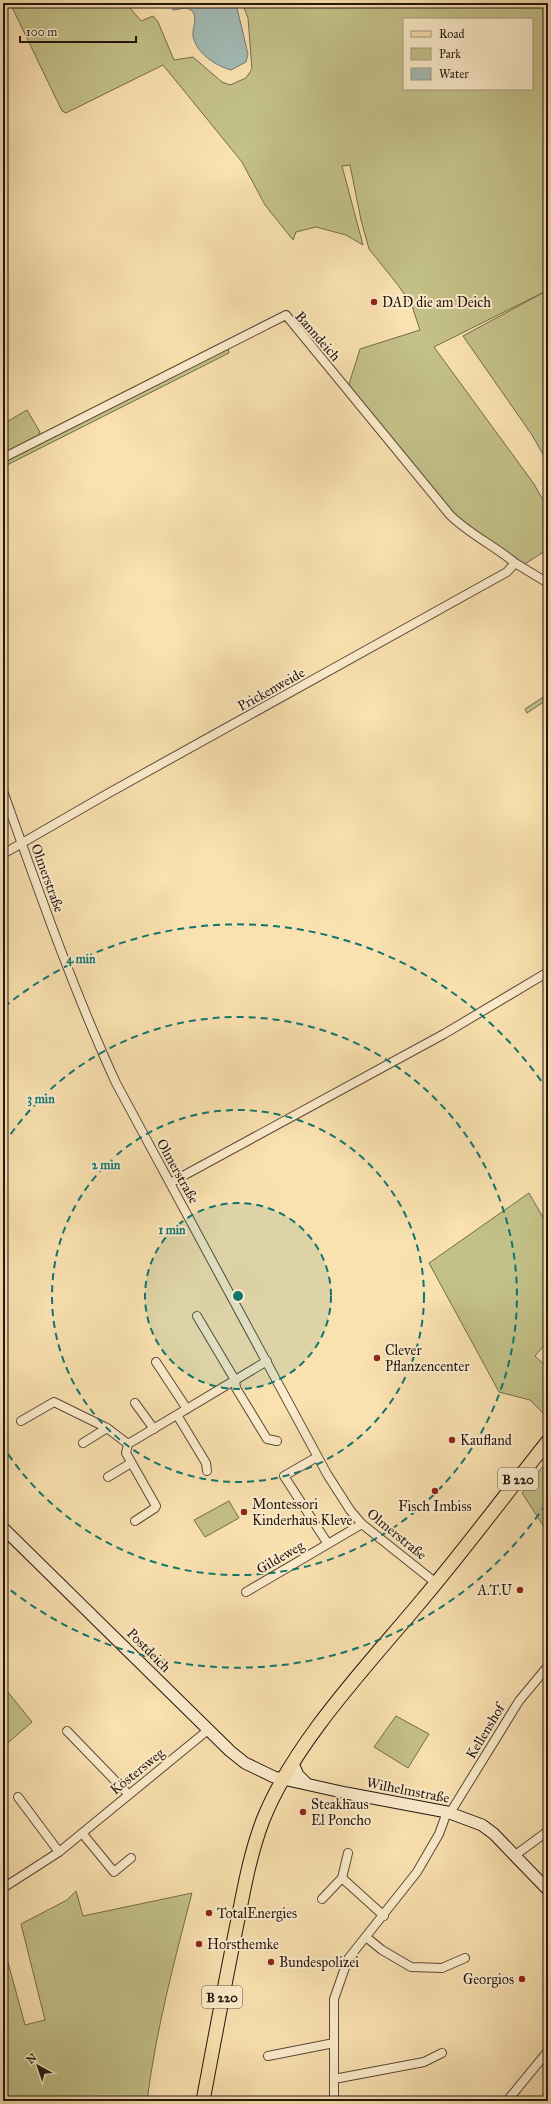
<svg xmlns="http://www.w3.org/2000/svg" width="551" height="2104" font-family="'IM FELL Great Primer',serif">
<rect width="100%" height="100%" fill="#fae1b0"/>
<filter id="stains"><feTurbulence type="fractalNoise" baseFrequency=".005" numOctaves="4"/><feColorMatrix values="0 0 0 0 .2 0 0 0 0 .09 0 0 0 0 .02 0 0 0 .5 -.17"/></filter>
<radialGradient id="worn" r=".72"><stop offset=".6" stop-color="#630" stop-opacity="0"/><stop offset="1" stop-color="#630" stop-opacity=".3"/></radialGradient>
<path fill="#c3c188" stroke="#736b4c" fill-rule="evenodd" d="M10,3h119l2,6 10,12 12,-5 5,6 16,38 19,-3 29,25 8,3 16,-7 6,-9 -4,-51 -6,-15h306v460l-16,-28 -69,-99 85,-46 -114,57 100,137 14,25v40l-23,15 -68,-45 -107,-130 -1,-5 11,-35 60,-19 -8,-24 -14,-21 -29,-36 -8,-29 -11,-55 -8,1 21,79 -17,-10 -30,-8 -20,5 -3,8 -28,-35 -23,-43 -79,-97 -97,48 -4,-2zM404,19h128v70h-128z
M228,348l1,5 -226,114v-6z
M27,410l13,22 -2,5 -35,18v-31z
M548,694v5l-21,14 -2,-4z
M529,1193l19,33v115l-13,15 13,12v50l-18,-18 -31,-8 -70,-129z
M548,1460v73l-26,-40z
M229,1501l10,17 -34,19 -11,-17z
M3,1686l29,36 -29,25z
M396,1716l33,18 -21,34 -34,-21z
M76,1891l7,25 109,-23c-18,69 -36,137 -45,208h-144v-157l22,81 20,-5 -24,-96 46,-24z"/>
<path fill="#a2bbb6" stroke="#6f7974" d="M170,3h63l4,5 11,46 -2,8 -15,8c-15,-4 -35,-17 -38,-34 -1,-8 6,-20 -2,-26 -6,-4 -12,0 -18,0z"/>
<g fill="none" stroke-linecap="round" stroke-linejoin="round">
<g stroke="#594838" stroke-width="10">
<path id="street" d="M3,458l283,-143 164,200c19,19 45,31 65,48
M3,791c35,98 69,196 113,292l211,391 23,36 12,14 74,59
M3,854l104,-60 400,-222 8,-9 33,20
M170,1183l274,-149 104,-62
M197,1316l38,64 1,8 31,51 10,2
M156,1362l31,47
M135,1403l19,26
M177,1415l29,48 1,8
M21,1421l33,-19 53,26 21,16 139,-83
M83,1443l24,-15
M128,1444l-2,9 30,53 -1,2 -20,13
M317,1457l-33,19 44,68
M108,1477l23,-14
M246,1592l116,-68
M67,1731l62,64
M18,1797l41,55
M450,1813l69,-112 29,-35
M82,1833l32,39 17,-14
M348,1853l-6,25 42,38
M514,1856l34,-25
M3,1888l56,-36 149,-122
M322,1899l20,-21
M366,1937l16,13 29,17 31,1 23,-10
M268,2056l66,-13
M334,2079l90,-17 18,-9
M334,2101v-102l14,-40 69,-87 22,-38 8,-22
M507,2101l41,-50"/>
</g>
<g stroke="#231510" stroke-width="13">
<path id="secondary" d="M3,1528l227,223 15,12 29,14 72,16 101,19 35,13 12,9 54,56
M293,1764l5,11 9,9"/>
</g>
<g stroke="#231510" stroke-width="15">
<path id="primary" d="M203,2101c11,-59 22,-118 34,-177 7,-35 13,-70 26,-104 31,-78 105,-155 159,-220 43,-51 84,-106 126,-159"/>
</g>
<use href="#street" stroke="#fceccc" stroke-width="8"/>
<use href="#secondary" stroke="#fceccc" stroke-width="11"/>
<use href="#primary" stroke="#fae1b0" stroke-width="13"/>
</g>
<circle cx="238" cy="1296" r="93" fill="#0f766e" fill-opacity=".12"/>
<g fill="none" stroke="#0f766e" stroke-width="2" stroke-dasharray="7 5">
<circle cx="238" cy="1296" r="93"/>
<circle cx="238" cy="1296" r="186"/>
<path d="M4 1144A279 279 0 1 1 4 1448"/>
<path d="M546 1504A372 372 0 0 1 4 1585M4 1007A372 372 0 0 1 546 1088"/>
</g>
<g fill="#8f2418" stroke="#fceccc" stroke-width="1.5">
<circle cx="374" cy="302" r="4"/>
<circle cx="377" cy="1358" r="4"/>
<circle cx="452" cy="1440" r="4"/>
<circle cx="435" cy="1491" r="4"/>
<circle cx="244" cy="1512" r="4"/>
<circle cx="520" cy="1590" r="4"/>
<circle cx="303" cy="1812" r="4"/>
<circle cx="209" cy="1913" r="4"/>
<circle cx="199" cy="1944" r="4"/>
<circle cx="271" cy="1962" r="4"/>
<circle cx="522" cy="1979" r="4"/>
</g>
<g text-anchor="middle" stroke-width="4" stroke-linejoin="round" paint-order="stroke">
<g fill="#fceccc" stroke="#645648" stroke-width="1">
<rect x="498" y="1468" width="40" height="22" rx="3"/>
<rect x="202" y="1986" width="40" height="22" rx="3"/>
</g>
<g font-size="13" font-weight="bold" fill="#231510">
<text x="518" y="1484">B 220</text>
<text x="222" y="2002">B 220</text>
</g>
<g font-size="14" fill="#231510" stroke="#fceccc" text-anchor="start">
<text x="382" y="307">DAD die am Deich</text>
<text x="385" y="1355">Clever<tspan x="385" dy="16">Pflanzencenter</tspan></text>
<text x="460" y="1445">Kaufland</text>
<text x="252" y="1509">Montessori<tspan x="252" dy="16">Kinderhaus Kleve</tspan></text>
<text x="435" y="1511" text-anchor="middle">Fisch Imbiss</text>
<text x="512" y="1595" text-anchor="end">A.T.U</text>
<text x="311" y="1809">Steakhaus<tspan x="311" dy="16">El Poncho</tspan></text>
<text x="217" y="1918">TotalEnergies</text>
<text x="207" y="1949">Horsthemke</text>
<text x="279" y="1967">Bundespolizei</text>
<text x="514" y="1984" text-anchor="end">Georgios</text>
</g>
<g font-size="14" fill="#231510" stroke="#fceccc">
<text transform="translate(318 336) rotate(49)" y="5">Banndeich</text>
<text transform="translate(271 689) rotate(-29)" y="5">Prickenweide</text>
<text transform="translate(48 878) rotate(70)" y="5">Olmerstraße</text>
<text transform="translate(178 1171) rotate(61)" y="5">Olmerstraße</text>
<text transform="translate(397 1534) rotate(39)" y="5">Olmerstraße</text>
<text transform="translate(280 1557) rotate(-30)" y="5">Gildeweg</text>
<text transform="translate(149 1650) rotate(45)" y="5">Postdeich</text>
<text transform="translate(485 1731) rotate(-59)" y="5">Kellenshof</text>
<text transform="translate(137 1771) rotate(-39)" y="5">Köstersweg</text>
<text transform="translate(408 1790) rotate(11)" y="5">Wilhelmstraße</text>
</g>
</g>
<circle cx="238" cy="1296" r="6" fill="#0f766e" stroke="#fceccc" stroke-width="2"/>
<g font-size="12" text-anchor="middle" font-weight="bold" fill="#0f766e" stroke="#fceccc" stroke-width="4" stroke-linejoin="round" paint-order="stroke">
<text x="81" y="963">4 min</text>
<text x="41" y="1103">3 min</text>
<text x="106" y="1169">2 min</text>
<text x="172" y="1234">1 min</text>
</g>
<rect width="551" height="2104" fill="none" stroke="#fae1b0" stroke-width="16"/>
<rect x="4" y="4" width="543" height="2096" fill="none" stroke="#231510" stroke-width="2"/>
<rect x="8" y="8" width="535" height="2088" fill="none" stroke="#231510"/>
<rect x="403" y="18" width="130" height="72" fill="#fceccc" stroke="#a59681"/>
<rect x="411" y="31" width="20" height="6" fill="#fae1b0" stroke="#a59681"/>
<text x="439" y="38" font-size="12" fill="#231510">Road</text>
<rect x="411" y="48" width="20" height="12" fill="#c3c188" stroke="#a59681"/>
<text x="439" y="58" font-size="12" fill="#231510">Park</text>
<rect x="411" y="68" width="20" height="12" fill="#a2bbb6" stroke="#a59681"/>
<text x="439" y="78" font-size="12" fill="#231510">Water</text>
<g transform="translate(38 2066) rotate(320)" stroke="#fceccc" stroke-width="3" paint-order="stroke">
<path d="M0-3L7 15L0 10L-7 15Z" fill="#231510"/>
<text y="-6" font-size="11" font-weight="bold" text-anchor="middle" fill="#231510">N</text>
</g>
<path d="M20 36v6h116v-6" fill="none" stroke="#231510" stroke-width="2"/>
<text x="26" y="36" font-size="12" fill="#231510" stroke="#fceccc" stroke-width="3" paint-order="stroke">100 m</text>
<rect width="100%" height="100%" filter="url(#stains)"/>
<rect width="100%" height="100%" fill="url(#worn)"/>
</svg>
